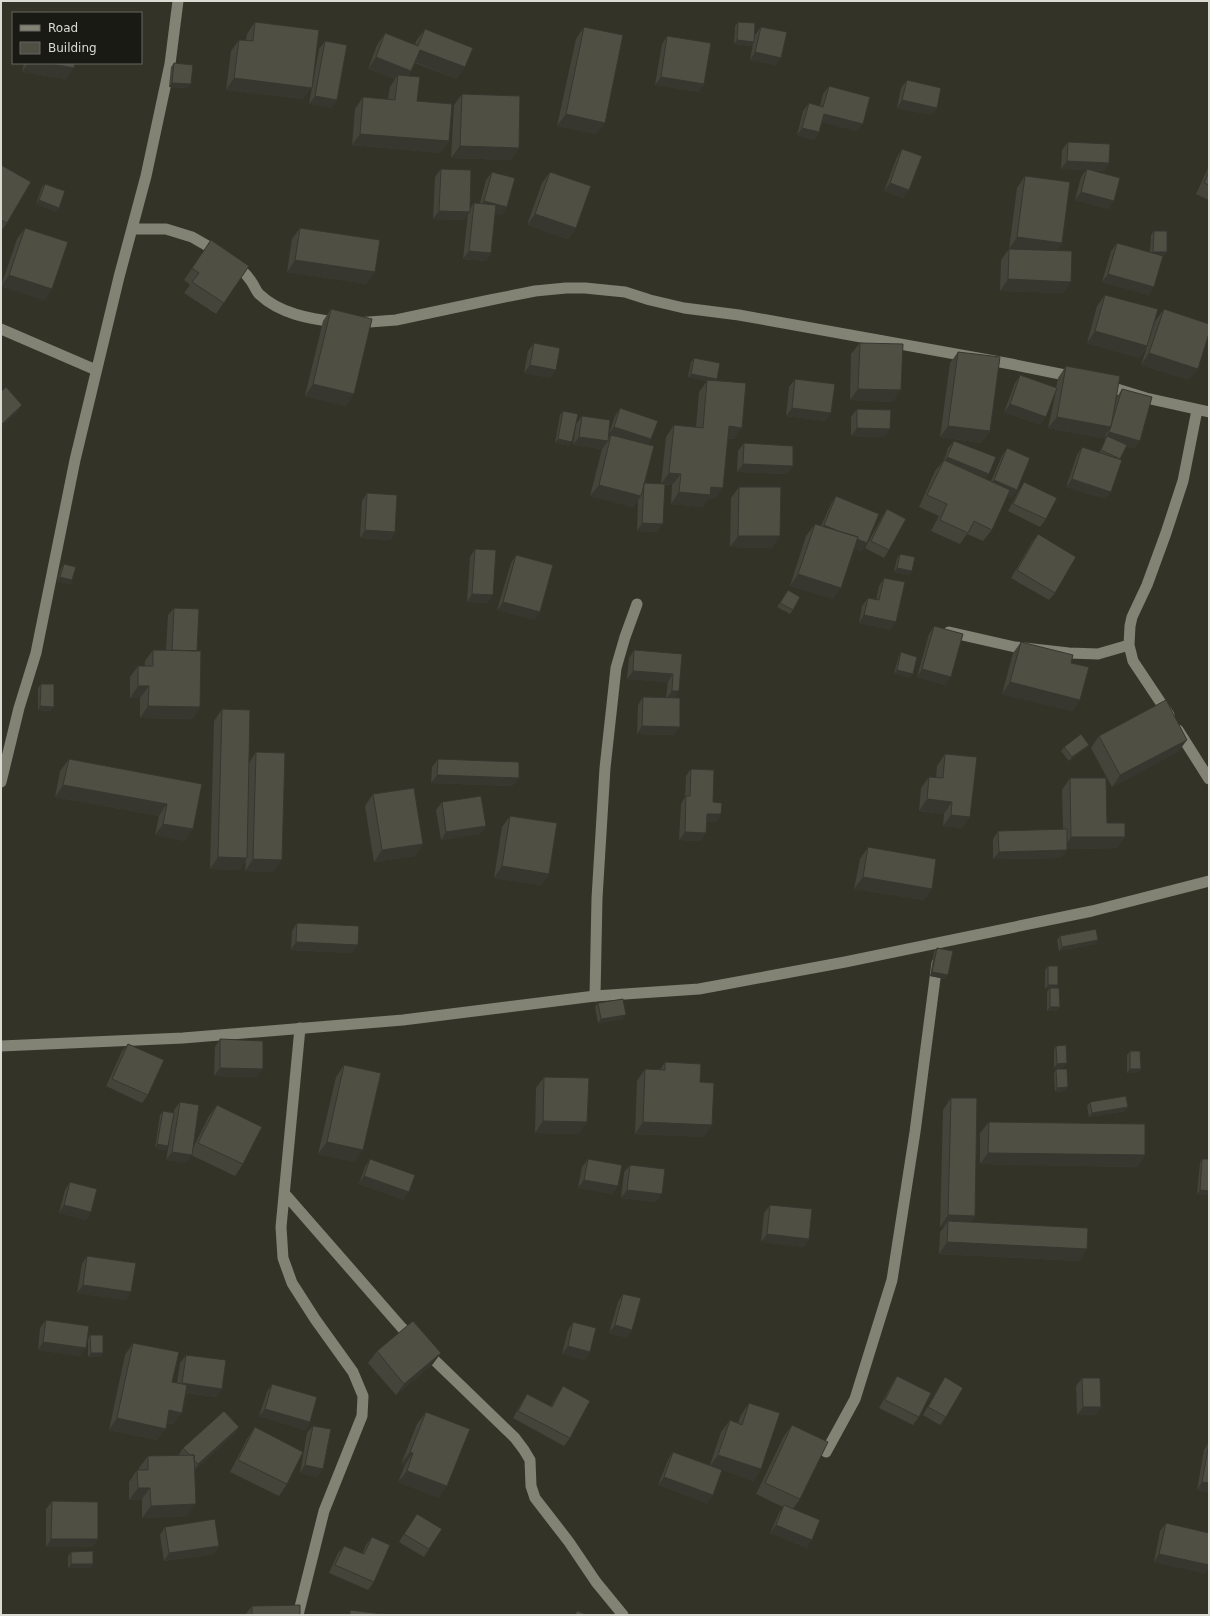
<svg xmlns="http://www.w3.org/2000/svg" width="1210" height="1616" font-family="'DejaVu Sans',sans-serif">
<rect width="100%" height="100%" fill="#333328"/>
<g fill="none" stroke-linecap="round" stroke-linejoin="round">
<path stroke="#828275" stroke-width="11" d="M132,229h34l26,8 28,16
M233,264c7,4 14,11 18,17 3,4 5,10 8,13 21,20 51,25 78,28
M356,323l40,-3 94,-20 45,-9 31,-3h19l40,4 25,8 34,8 55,7 272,49 64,13
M1,329l95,41
M1104,385l42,13 63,14
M949,632l66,15 54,6 29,1 31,-9
M1169,715l-36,-54 -4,-16 1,-19 2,-9 15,-32 19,-52 17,-52 14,-71
M1178,730l31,49
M1,782l18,-74 17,-55 39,-193 44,-183 27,-101 24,-112 8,-63
M595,996l2,-98 8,-130 11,-100 9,-31 12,-33
M285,1194l117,134 11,11
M425,1351l90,87 9,12 6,10 1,26 4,12 34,44 27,40 27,33
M826,1452l29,-53 37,-119 23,-148 22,-169
M298,1615l26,-104 38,-95 1,-20 -10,-24 -38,-53 -23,-36 -9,-25 -2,-31 19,-199"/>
<path stroke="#828275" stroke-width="11" d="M1,1046l182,-8 220,-18 192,-24 104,-7 146,-27 247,-51 117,-30"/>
</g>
<path fill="#44443a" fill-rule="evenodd" d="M255,22l48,77 -77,-9 5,-39 8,-11h7l1,-6z
M738,22l17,13 6,-8 15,38 -26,-5 3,-16 -1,2 -18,-2 1,-18z
M584,27l12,107 -39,-8 19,-87z
M425,29l32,50 -42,-16 -7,13 9,25 24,52 -89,-8 3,-36 8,-12 25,2 2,-12 5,-8 -27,-10 9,-24 8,-12 30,12 1,-4z
M667,36l37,48 -5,8 -44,-7 7,-41z
M325,41l7,67 -23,-4 10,-55z
M24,63h51l-9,16 -44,-7z
M174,63l14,25 -19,-1 2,-20z
M907,80l30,28 -6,7 -34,-7 4,-20z
M829,86l34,38 -6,7 -35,-9 -3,10 -5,8 -17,-5 6,-24 6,-8 11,3 3,-12z
M462,94l57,54 -9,12 -59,-2 3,-53z
M1068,142l41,21 -5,8 -13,-1 23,31 -6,8 -33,-9 6,-23 5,-7 -25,-1 1,-19z
M902,149l7,41 -6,8 -19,-7 13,-34z
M1,165l6,58 -6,8z
M1209,166v34l-13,-6z
M441,169l29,40 4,-6h6l6,-23 6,-8 15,35 -5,8 -7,-2 -4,40 -5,8 -23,-2 5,-45 -4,6 -31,-1 2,-42z
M550,172l26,56 -8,11 -41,-14 15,-42z
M1025,176l37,67 -5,7 6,43 -63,-2 1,-31 8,-11 8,-61z
M45,184l11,28 -20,-8 6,-17z
M25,228l27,61 -8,11 -43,-14 16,-47z
M300,228l67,56 -80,-12 5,-33z
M1154,231l10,25h-1l-14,39 -47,-13 9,-31 6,-8 33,9 1,-17z
M211,240l38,26 -33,48 -32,-21 6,-8 -6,-5z
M1105,295l43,47 7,-21 9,-12 25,71 -48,-15 6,-18 -8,11 -52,-15 10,-37z
M331,309l15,97 -41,-10 18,-75z
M534,343l17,35 -27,-5 4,-22z
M860,343l33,59 -43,-2 1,-46z
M958,352l32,79 -9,12 -41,-6 10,-74z
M694,358l23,21 -2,2 19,58h-6l-13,60h-8l-5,8 -31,-3 1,-19h-7l-7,47 -21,-1 1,-31 -5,7 -43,-11 12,-47 -29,-4 3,-21 6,-8 27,18 6,-18 5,-8 31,31 -3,5 -4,39 17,1 5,-47 8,-12 22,2 3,-35 8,-11 -19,-4 3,-15zM608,435h3l-3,4z
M1066,366l50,34 1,-3 5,-8 18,52 -6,7 -8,-2 -6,13 -14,40 -40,-12 11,-32 5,-8 17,6 6,-13h-1l2,-6 -3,4 -55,-10 8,-37 -15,34 -37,-13 11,-29 5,-8 36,13 2,-10z
M795,379l31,42 -40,-5 3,-29z
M857,409l28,28 -34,-1v-19z
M563,411l7,35 -15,-3 5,-28z
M954,441l32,38 5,2 11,-25 5,-8 10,42 -6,8 -4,-2 -15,34 -9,11 -16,-7 -7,10 -29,-13 8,-15 -20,-9 16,-36 9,-11 4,-12z
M744,443l49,23 -6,8 -50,-2 1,-21z
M1024,482l22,37 -6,8 -32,-16 11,-21z
M739,487l33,61 -42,-1 1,-49z
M367,493l28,39 -5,8 -30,-2 2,-37z
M836,496l26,55 -8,-3 -21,51 -43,-13 16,-50 9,-12 6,2 10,-22z
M887,509l2,41 -5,8 -19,-10 17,-31z
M1038,534l17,59 -6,7 -38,-22 21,-36z
M475,549l13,54 -21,-1 3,-45z
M900,554l12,17 -3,4 -15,-3 3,-14z
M516,555l19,65 -38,-10 14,-47z
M64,564l8,16 -2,4 -13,-3 4,-13z
M884,578l7,52 -32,-7 3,-17 6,-8 8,2 3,-14z
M788,590l5,20 -3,4 -13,-7z
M174,608l23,43 3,56 -8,12 -52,-1v-20h-10v-21l8,-11h7v-5l8,-11h13l2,-35z
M934,626l11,59 -28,-8 12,-43z
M1021,642l50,21 9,37 -8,11 -70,-17 11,-41z
M634,650l48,4 -3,37 -5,7v37l-37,-1 1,-29 5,-8 23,1 2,-16 -41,-3 2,-21z
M901,652l9,26 -16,-5 5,-17z
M41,684l10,27 -13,-1v-22z
M222,709l27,54 7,-11 17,120 -28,-1 1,-11 -7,10 -29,-1 4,-148z
M1099,736l80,15 -67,36 -21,-39z
M1089,745l-3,4 -17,12 -8,-10 3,-4z
M945,754l25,63 -8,11 -19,-2 1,-12 -25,-3 2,-23 8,-11h7l1,-11z
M69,759l133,25 -17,57 -30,-6 4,-19 -104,-19 5,-26z
M438,759l75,27 -82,-3 1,-16z
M691,769l30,45 -5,8h-9l-6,19 -22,-1 2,-36 4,-7 1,-21z
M1070,778l37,45 18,14 -8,11 -50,1 -6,9 -68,1v-20l5,-8 65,-2 -1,-39z
M373,794l50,50 -8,12 -41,6 -9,-56z
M442,802l44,24 -6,8 -39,6 -5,-30z
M510,816l39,58 -8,11 -47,-7 8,-51z
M868,847l56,53 -70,-11 6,-30z
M297,923l55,30 -61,-3 1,-19z
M1060,936l35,8 -36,7 -2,-11z
M937,948l11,27 -3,4 -15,-3 4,-24z
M1048,966l7,22 5,19 -3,4h-10v-19l2,-3h-4v-19z
M598,1003l25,16 -25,4 -3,-16z
M220,1039l37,38 -43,-1 1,-29z
M128,1044l20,51 -6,8 -36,-17 16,-35z
M1056,1046l8,21 -10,1v-18z
M1130,1051l11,18 -3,3 -11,1v-18z
M665,1062l35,20 4,55 -69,-3 2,-53 8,-12 15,1z
M344,1065l11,97 -37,-8 18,-77z
M1056,1069l12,18 -3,4 -10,1 -1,-19z
M544,1077l35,57 -44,-1 1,-45z
M951,1098l24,118 -4,6 108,39 -140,-7 1,-22 4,-5h-4l3,-117z
M180,1102l12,48 17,-34 8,-11 26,59 -8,12 -44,-21 -5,8 -20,-3 4,-22 -4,12 -11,-2 5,-33 3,-4 11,2v-3z
M1090,1102l38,5 -3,4 -36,6 -2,-11z
M989,1122l156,33 -8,12 -157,-3v-31z
M370,1159l34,41 -45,-16 6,-17z
M588,1159l25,35 -35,-6 4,-21z
M1202,1159l5,36 -10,-1 3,-31z
M630,1165l26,37 -35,-4 3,-26z
M70,1182l21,30 -5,8 -27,-7 6,-23z
M770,1205l39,34 -5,8 -43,-5 3,-29z
M87,1256l39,44 -49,-7 5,-29z
M623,1294l9,36 -5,8 -18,-5 9,-31z
M46,1320l40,28 -6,8 -42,-6 2,-22z
M573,1322l17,30 -5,8 -23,-6 6,-24z
M90,1335l11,22h-13v-18z
M133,1343l39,39 5,1 3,-20 6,-8 31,42 -31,-4 -4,20 -9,11 -6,-1 -10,17 -48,-10 16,-75z
M377,1351l64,2 -9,12 -36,30 -28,-32z
M897,1376l22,41 -6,8 -34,-17 13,-24z
M945,1377l1,40 -6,8 -17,-10 17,-30z
M1082,1378l19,29 -6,8h-18l-1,-29z
M272,1384l38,38 -5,8 -46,-14 8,-24z
M563,1386l7,52 -6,8 -51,-28 9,-16 5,-8 24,12 7,-12z
M749,1403l12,66 -8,12 -31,-11 -9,25 -6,8 -49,-18 10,-25 5,-8 37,13 11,-33 9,-12 8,3 3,-8z
M426,1412l13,86 -41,-16 7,-17 -4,-1 16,-40z
M792,1425l8,74 -7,10 14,39 -37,-15 9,-20 4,-6 -27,-13 28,-58z
M313,1426l10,43 -6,8 -17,-4 7,-40z
M239,1427l-5,7 -39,36 -8,46 -45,2v-19l-13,1v-18l8,-12h2v-2l9,-12h30l5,-8z
M255,1427l32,57 -8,12 -49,-24 17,-33z
M1209,1442v50l-12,-2 7,-40z
M52,1501l46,38 -6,8h-46v-38z
M417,1514l12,35 -5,8 -25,-15z
M1166,1523l43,42v2l-4,6 -51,-11 6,-31z
M165,1527l54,19 -5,8 -50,7 -4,-26z
M372,1537l2,45 -6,8 -39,-17 9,-20 6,-7 18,8 4,-9z
M71,1552l20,16h-23v-12z
M252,1606l48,9h-55z"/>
<path fill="#373730" d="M737,40l17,2 -2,4 -18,-2z
M420,50l45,17 -8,12 -45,-18z
M755,52l26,6 -5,7 -26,-5z
M376,57l35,14 -8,11 -5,-7 -3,4 -27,-10z
M28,63h19l27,5 -8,11 -44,-7z
M661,77l43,7 -5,8 -44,-7z
M234,78l78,10 -9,11 -77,-9z
M172,83l19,1 -3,4 -19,-1z
M315,96l22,4 -5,8 -23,-4z
M902,100l35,8 -6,7 -34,-7z
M566,114l39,9 -9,11 -39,-8z
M824,114l39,10 -6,7 -38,-9z
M802,128l17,4 -5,8 -17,-5z
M360,134l89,7 -8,12 -89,-8z
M460,146l59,2 -9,12 -59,-2z
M1067,161l42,2 -5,8 -43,-2z
M890,183l19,7 -6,8 -19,-7z
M1081,192l33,9 -6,8 -33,-9z
M39,200l20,8 -3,4 -20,-8z
M484,201l23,6 -5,8 -23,-6z
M439,211l31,1 -6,8 -31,-1z
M535,214l41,14 -8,11 -41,-14z
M1017,237l45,6 -8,11 -45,-5z
M469,251l22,2 -5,8 -23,-2z
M1153,252h14l-3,4h-14z
M295,260l80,12 -8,12 -80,-12z
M1108,274l46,13 -5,8 -47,-13z
M9,275l43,14 -8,11 -43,-14z
M1008,279l63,3 -8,11 -63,-2z
M1095,331l52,15 -8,12 -52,-15z
M1149,353l49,16 -9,11 -48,-15z
M530,365l26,5 -5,8 -27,-5z
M691,374l26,5 -3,4 -7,-3v1l-19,-4z
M313,384l41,10 -8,12 -41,-10z
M858,389l43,1 -8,12 -43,-2z
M1010,404l36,13 -5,8 -37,-13z
M22,405l-5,8 -16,15v-3z
M792,408l39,5 -5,8 -40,-5z
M1057,417l54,10 -8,11 -55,-10z
M729,426l13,2 -8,11 -13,-1z
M948,426l42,5 -9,12 -41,-6z
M614,427l37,12 -5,8 -38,-12z
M857,428l33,1 -5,8 -34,-1z
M1109,432l31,9 -6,7 -28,-8 1,-4 -2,4h-1z
M579,437l29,4 -6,8 -29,-4z
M558,439l14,3 -2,4 -15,-3z
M947,457l42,17 -5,8 -42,-17z
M743,464l50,2 -6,8 -50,-2z
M669,473l12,1 -9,11 -11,-1z
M1072,479l39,13 -5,7 -40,-12z
M994,480l23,10 -6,8 -23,-10z
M599,485l42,11 -8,11 -43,-11z
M711,487l12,1 -8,11h-8l-5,8 -31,-3 8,-12z
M642,523l21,1 -5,8 -21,-1z
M824,525l43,18 -5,8 -44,-18z
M365,530l30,2 -5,8 -30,-2z
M738,536h42l-8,12 -42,-1z
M897,568l15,3 -3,4 -15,-3z
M798,574l43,14 -8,11 -43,-13z
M60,577l12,3 -2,4 -13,-3z
M472,594l21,1 -5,8 -21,-1z
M503,602l37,10 -5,8 -38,-10z
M864,615l32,7 -5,8 -32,-7z
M922,669l29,8 -6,8 -28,-8z
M897,670l16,4 -3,4 -16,-5z
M633,671l40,3 -5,8 -41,-3z
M1010,682l70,18 -8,11 -70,-17z
M138,686h11l-9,12h-10z
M672,691h7l-6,8h-7z
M40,706l14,1 -3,4 -13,-1z
M148,706l52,1 -8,12 -52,-1z
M642,726l38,1 -6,8 -37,-1z
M1187,740l-8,11 -67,36 8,-12z
M1089,745l-3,4 -17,12 3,-4z
M437,775l82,3 -6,8 -82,-3z
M63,785l104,19 -8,12 -104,-19z
M927,799l25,3 -8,12 -25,-3z
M707,814h14l-5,8h-15z
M951,815l19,2 -8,11 -19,-2z
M163,824l30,5 -8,12 -30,-6z
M486,826l-6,8 -39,6 5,-8z
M685,832l21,1 -5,8 -22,-1z
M1071,837h54l-8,11 -54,1z
M423,844l-8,12 -41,6 8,-12z
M1067,850l-6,8 -68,1 6,-7z
M218,857l29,1 -8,12 -29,-1z
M253,859l29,1 -9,12 -28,-1z
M502,866l47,8 -8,11 -47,-7z
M863,877l69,12 -8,11 -70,-11z
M1098,940l-3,4 -36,7 3,-4z
M296,942l62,3 -6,8 -61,-3z
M932,972l16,3 -3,4 -15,-3z
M1048,985h10l-3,4h-10z
M1050,1007h10l-3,4h-10z
M626,1015l-3,4 -25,4 3,-4z
M1067,1063l-3,4 -10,1 3,-4z
M220,1068l43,1 -6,8 -43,-1z
M1130,1069h11l-3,3 -11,1z
M1068,1087l-3,4 -10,1 2,-4z
M1128,1107l-3,4 -36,6 3,-4z
M543,1121l44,1 -8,12 -44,-1z
M643,1122l69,3 -8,12 -69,-3z
M327,1142l36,8 -8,12 -37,-8z
M157,1144l11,2 -2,4 -11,-2z
M172,1152l20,3 -6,8 -20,-3z
M988,1153l157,2 -8,12 -157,-3z
M364,1176l45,16 -5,8 -45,-16z
M584,1180l34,6 -5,8 -35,-6z
M627,1190l35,4 -6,8 -35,-4z
M1200,1190l9,1v1l-2,3 -10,-1z
M64,1205l27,7 -5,8 -27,-7z
M948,1215l27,1 -9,12 -18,-7 -4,6h-4z
M767,1234l42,5 -5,8 -43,-5z
M947,1242l140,7 -8,12 -140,-7z
M83,1285l48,7 -5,8 -49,-7z
M615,1325l17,5 -5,8 -18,-5z
M43,1342l43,6 -6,8 -42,-6z
M568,1346l22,6 -5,8 -23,-6z
M91,1353h12l-2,4h-13z
M441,1353l-9,12 -36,30 8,-11z
M182,1383l40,6 -5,8 -41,-6z
M1083,1407h18l-6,8h-18z
M265,1409l45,13 -5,8 -46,-14z
M169,1410l13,3 -9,11 -12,-2z
M117,1418l49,11 -9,11 -48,-10z
M239,1427l-5,7 -41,38 5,-8z
M410,1452l3,1 -8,12 -4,-1z
M718,1455l43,14 -8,12 -43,-15z
M305,1465l18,4 -6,8 -17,-4z
M407,1471l40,15 -8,12 -41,-16z
M664,1477l49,18 -6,8 -49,-18z
M1202,1482l7,1v9l-12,-2z
M138,1488h12l-8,11 -13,1z
M196,1504l-9,12 -45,2 9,-12z
M776,1525l36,15 -5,8 -37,-15z
M51,1539h47l-6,8h-46z
M219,1546l-5,8 -50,7 5,-8z
M1159,1554l50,11v2l-4,6 -51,-11z
M71,1564h22l-2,4h-23z"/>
<path fill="#4f4f44" stroke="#373730" d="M39,12l8,1h-8z
M255,22l64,8 -7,58 -78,-10 5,-38 14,1z
M738,22l17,1 -1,19 -17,-2z
M584,27l39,8 -18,88 -39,-9z
M761,27l26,5 -6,26 -26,-6z
M425,29l48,19 -8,19 -45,-17 -9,21 -35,-14 9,-24 33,13z
M667,36l44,7 -7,41 -43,-7z
M325,41l22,4 -10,55 -22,-4z
M47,63h28l-1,5z
M174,63l19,2 -2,19 -19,-1z
M398,75l22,2 -3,24 35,3 -3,37 -89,-7 3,-37 32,3z
M907,80l34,8 -4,20 -35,-8z
M829,86l41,11 -7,27 -39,-10 -5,18 -17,-4 7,-25 14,4z
M462,94l58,2 -1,52 -59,-2z
M1068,142l42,2 -1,19 -42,-2z
M902,149l20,7 -13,34 -19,-7z
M1,165l30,17 -24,41 -6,-3z
M441,169l30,1 -1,42 -31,-1z
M1087,169l33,9 -6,23 -33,-9z
M492,172l23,6 -8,29 -23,-6z
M550,172l41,14 -15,42 -41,-14z
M1209,172v13l-5,-2z
M1025,176l45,6 -8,61 -45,-6z
M45,184l20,7 -6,17 -20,-8z
M474,203l22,2 -5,48 -22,-2z
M25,228l43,14 -16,47 -43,-14z
M300,228l80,12 -5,32 -80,-12z
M1154,231h13v21h-14z
M211,240l38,26 -25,37 -32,-21 7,-9 -7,-5z
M1117,243l46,13 -9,31 -46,-13z
M1009,249l63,2 -1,31 -63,-3z
M1105,295l53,14 -11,37 -52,-15z
M331,309l41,10 -18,75 -41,-10z
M1164,309l45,15v9l-11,36 -49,-16z
M534,343l26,5 -4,22 -26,-5z
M860,343l43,1 -2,46 -43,-1z
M958,352l42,5 -10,74 -42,-5z
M694,358l26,5 -3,16 -26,-5z
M1066,366l54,10 -9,51 -54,-10z
M1020,375l37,13 -11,29 -36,-13z
M795,379l40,5 -4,29 -39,-5z
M707,380l39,3 -4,45 -13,-2 -6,62 -12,-1 -1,8 -31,-3 2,-18 -12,-1 5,-48 29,3z
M6,387l16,18 -21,20v-33z
M1122,389l30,8 -12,44 -31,-9z
M620,408l38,13 -7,18 -37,-12z
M857,409l34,1 -1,19 -33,-1z
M563,411l15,3 -6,28 -14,-3z
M582,416l28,4 -2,21 -29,-4z
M611,435l43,11 -13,50 -42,-11z
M1107,436l20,9 -7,14 -19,-9z
M954,441l42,16 -7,17 -42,-17z
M744,443l49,3v20l-50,-2z
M1082,447l40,13 -11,32 -39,-13z
M1007,448l23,10 -13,32 -23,-10z
M944,460l66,30 -18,40 -18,-9 -6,12 -28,-13 7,-16 -20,-9z
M1024,482l33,16 -11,21 -33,-15z
M644,483l21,1 -2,40 -21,-1z
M739,487h42l-1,49h-42z
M367,493l30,2 -2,37 -30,-2z
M836,496l43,18 -12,29 -10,-4 1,-2 -20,-6 -14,-6z
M887,509l19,10 -17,31 -18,-9z
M815,524l43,13 -17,51 -43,-14z
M1038,534l38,23 -21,36 -38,-23z
M475,549l21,1 -3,45 -21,-1z
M900,554l15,3 -3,14 -15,-3z
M516,555l37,10 -13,47 -37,-10z
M64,564l12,3 -4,13 -12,-3z
M884,578l21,4 -9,40 -32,-7 4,-17 11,2z
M788,590l12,7 -7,13 -13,-7z
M174,608l25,1 -2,42 -25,-1z
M934,626l29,8 -12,43 -29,-8z
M1021,642l52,13 -2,8 18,4 -9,33 -70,-18z
M153,650l48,1 -1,56 -52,-1 1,-20h-11v-20h15z
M634,650l48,4 -3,37h-7l1,-17 -40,-3z
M901,652l16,5 -4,17 -16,-4z
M41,684h13v23l-14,-1z
M643,697l37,1v29l-38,-1z
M1166,700l21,40 -67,35 -21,-39z
M222,709l28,1 -3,148 -29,-1z
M1081,734l8,11 -17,12 -8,-10z
M256,752l29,1 -3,107 -29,-1z
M945,754l32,3 -7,60 -19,-2 1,-13 -25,-3 2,-22 14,1z
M69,759l133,25 -9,45 -30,-5 4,-20 -104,-19z
M438,759l81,3v16l-82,-3z
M691,769l23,1 -1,32 9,1 -1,11h-14l-1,19 -21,-1 1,-36h4z
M1070,778h36l1,45h18v14h-54z
M414,788l9,56 -41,6 -9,-56z
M481,796l5,30 -40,6 -4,-30z
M510,816l47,7 -8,51 -47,-8z
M1067,829v21l-68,2 -1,-21z
M868,847l68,12 -4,30 -69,-12z
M297,923l62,3 -1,19 -62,-3z
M1096,929l2,11 -36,7 -2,-11z
M937,948l16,3 -5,24 -16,-3z
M1048,966h10v19h-10z
M1050,988h9l1,19h-10z
M623,999l3,16 -25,4 -3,-16z
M220,1039l43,2v28l-43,-1z
M128,1044l36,16 -16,35 -36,-16z
M1066,1045l1,18 -10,1 -1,-18z
M1130,1051h10l1,18h-11z
M665,1062l36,2 -1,18 14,1 -2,42 -69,-3 2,-53 20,1z
M344,1065l37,8 -18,77 -36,-8z
M1056,1069h11l1,18 -11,1z
M544,1077l45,1 -2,44 -44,-1z
M1126,1096l2,11 -36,6 -2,-11z
M951,1098h26l-2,118 -27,-1z
M180,1102l19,3 -7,50 -20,-3z
M217,1105l45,22 -19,37 -45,-21z
M163,1111l11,2 -6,33 -11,-2z
M989,1122l156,2v31l-157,-2z
M370,1159l45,16 -6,17 -45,-16z
M588,1159l34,6 -4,21 -34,-6z
M1202,1159h7v32l-9,-1z
M630,1165l35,4 -3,25 -35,-4z
M70,1182l27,7 -6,23 -27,-7z
M770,1205l42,4 -3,30 -42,-5z
M948,1221l140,7 -1,21 -140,-7z
M87,1256l49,7 -5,29 -48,-7z
M623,1294l18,4 -9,32 -17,-5z
M46,1320l43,6 -3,22 -43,-6z
M413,1321l28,32 -37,31 -27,-33z
M573,1322l23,6 -6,24 -22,-6z
M90,1335h13v18h-12z
M133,1343l46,9 -7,30 15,3 -5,28 -13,-3 -3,19 -49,-11z
M186,1355l40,5 -4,29 -40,-6z
M897,1376l34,17 -12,24 -34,-17z
M945,1377l18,11 -17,29 -18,-10z
M1082,1378h18l1,29h-18z
M272,1384l45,13 -7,25 -45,-13z
M563,1386l27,15 -20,37 -52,-27 9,-17 25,13z
M749,1403l31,10 -19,56 -43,-14 12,-35 12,5z
M224,1411l15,16 -41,37 -4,-4v-5h-4l-7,-7z
M426,1412l44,17 -23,57 -40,-15 6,-18 -3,-1z
M792,1425l36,17 -28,57 -35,-16z
M313,1426l18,3 -8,40 -18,-4z
M255,1427l48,25 -16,32 -49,-24z
M1209,1443v40l-7,-1z
M673,1452l49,18 -9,25 -49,-18z
M194,1455l2,49 -45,2 -1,-18h-12l-1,-18h11v-14z
M52,1501l46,1v37h-47z
M784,1505l36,15 -8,20 -36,-15z
M417,1514l25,15 -13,20 -25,-15z
M215,1519l4,27 -50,7 -4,-26z
M1166,1523l43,10v32l-50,-11z
M372,1537l18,8 -16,37 -39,-17 9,-19 20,8z
M93,1551v13h-22v-12z
M300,1605v10h-48v-9z
M350,1610l40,5h-40z
M577,1611l11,4h-13z"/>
<rect width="1210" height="1616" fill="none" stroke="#dbdbd4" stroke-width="4"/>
<rect x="12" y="12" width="130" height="52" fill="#1a1a15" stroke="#676761"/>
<rect x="20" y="25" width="20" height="6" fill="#828275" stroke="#676761"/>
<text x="48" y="32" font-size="12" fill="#dbdbd4">Road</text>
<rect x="20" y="42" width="20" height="12" fill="#4f4f44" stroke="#676761"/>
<text x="48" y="52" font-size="12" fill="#dbdbd4">Building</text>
</svg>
